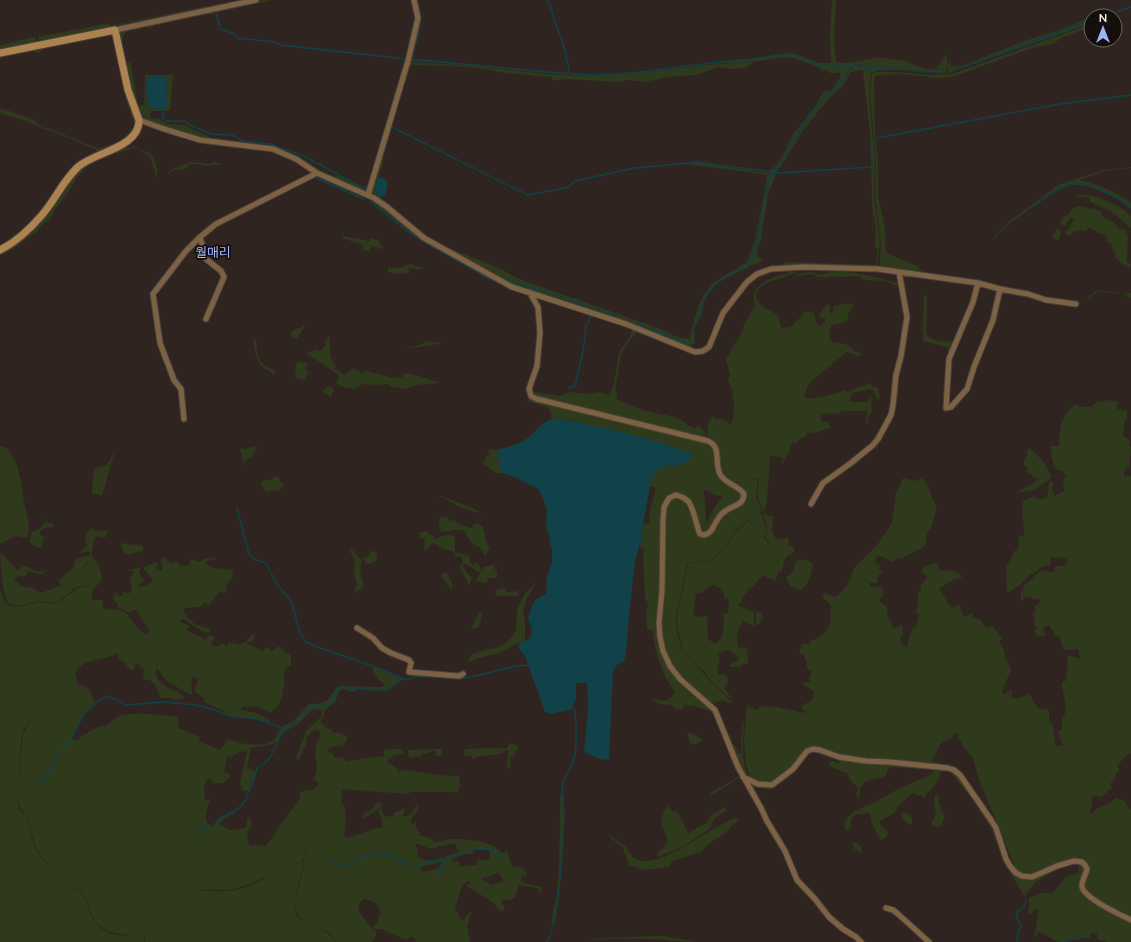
<svg xmlns="http://www.w3.org/2000/svg" width="1131" height="942" font-family="Lato,'Noto Sans KR',sans-serif">
<rect width="100%" height="100%" fill="#302420"/>
<path fill="#2f3a1c" fill-rule="evenodd" d="M261,0h11l-53,12 -1,1 -2,-1 -3,2 -12,1 -45,9 -6,5 -4,-2 -10,2 -1,-1c-18,4 -12,19 -9,31l1,3 4,1 7,43 6,-1 1,-30h26l2,1 -3,34 -5,1h-15v7l9,1 8,5 17,1 29,14 20,2 9,2 26,3 34,13 20,12 11,6 6,-1 25,13 2,-1 3,-2 38,-127 7,-32 2,-9 -5,-18h2l3,16 -2,15 -22,81 -25,80 -6,-1 -42,-18 -23,-14 -23,-10 -73,-10 -58,-19 -8,-15 -5,-14 -11,-55 1,-5 24,-7zM150,76l16,2 1,27 -1,4 -18,-1c-1,-8 -4,-25 2,-32z
M415,0h2c8,22 -3,38 -6,59l136,13 47,3 39,-2 156,-19 1,-2 29,11h12l-1,-24 2,-39h4l-2,42 2,20 10,1 25,-4 6,-2 28,4 12,5 12,3h6l5,-5 7,-10v11l-2,8c-16,0 -64,-7 -74,0l-2,20 6,69 -1,35 6,46 -3,25h-95l3,-6 91,3 2,-17h-3l1,-18 -4,-24 -1,-65 -8,-70 -3,-1 -9,2 -8,14 -14,12 -24,30 -28,44 -4,1 13,-17 19,-34 19,-23 13,-11 16,-22 7,-1 10,4 26,-1 26,4 22,-2v-1l-22,2 -26,-4 -26,2 -9,-5h-6l-5,3 -9,15 -18,16 -19,23 -19,35 -13,17 -6,-1c13,-3 23,-28 28,-40l2,-1 20,-26 5,-10 2,-3 6,-1 4,-3 7,-11 1,-4h-11l-4,-3 -4,1 -6,-5 -23,-8 -10,-1 -31,5 -45,2 -74,10 -39,1 -49,-2 -79,-9 -56,-3 8,-36z
M219,4v1l-107,21v-1z
M1091,17v3l-134,48 -9,1v-7l3,4h11l62,-25 35,-11z
M1091,21v2l-143,50v-3h9z
M109,23l1,4 -70,14 -2,-4z
M1091,24v3l-30,11 -6,5 -23,5 -80,29 -15,1 -35,-4 -25,1 -3,2 1,59 3,24v36l7,33 1,24 33,14 1,6 -40,-7 1,-23 -6,-46 1,-35 -6,-69 2,-19 3,-2h22l34,3 21,-1z
M112,32l24,83 1,11 -13,15 -27,12 -2,-4 -43,-18 -11,-3 -13,-6 -28,-9v-4h4l30,11 7,7 10,2 48,20 21,-8 15,-15 -10,-29 -6,-33 -7,-28c-8,-1 -62,9 -69,13 -2,1 -3,3 -5,4l-7,-2h-4l-27,7v-3z
M35,37l1,5 -36,8v-5z
M410,62l56,3 80,9 48,2 39,-2 74,-9 46,-3 -7,6 -16,1 -12,-2 -22,8 -28,2 -23,5 -18,-2 -8,2 -56,-3 -10,2 -1,-4 -48,-4 -18,-4 -30,-3 -44,-1 -4,3 -7,25v2l-11,31c1,10 -4,19 -6,28 -1,4 0,9 -2,13 -3,9 -10,21 -4,30l38,31 17,12 16,8 50,20 20,11 139,49c10,4 21,12 32,10 1,-8 10,-39 15,-45 2,-4 6,-5 8,-10l34,-21 8,-22 12,-62v-3l-11,-2 -71,-9 13,-2 73,12 -7,21 -7,43 -7,24 -3,5 -21,10 -11,7 -9,12 -3,7 -3,13 -7,12 1,13 -2,3 -18,-5 -20,-10h-6l-6,-4 -9,-1 -25,-11 -15,-3 -52,-20 -7,-1 -36,-13h-1l72,25 24,9 14,4 26,11 8,1 6,4h7l20,9 18,6 3,6 -62,-25 -125,-42 -18,-12 -65,-35 -9,-6 -28,-25 -14,-9 -3,-6 2,-7 33,-115z
M138,132l2,1 -15,15 13,-1 14,8 6,16 -4,10 1,-9 -5,-15 -12,-9 -7,1 -20,6 -23,11 -11,11 -8,14 -13,17 -5,10 -11,9 -4,6 -6,3 -18,14 -12,5v-3l9,-5 71,-79z
M190,162c7,1 13,1 20,2l4,-2 11,2c-2,0 -18,2 -20,2 -2,-1 -4,-2 -6,-2 -4,0 -6,1 -10,0l-4,5 -11,1 -6,4 2,-4z
M1131,167v1l-26,3 -26,9c19,4 37,12 52,23v5c-13,-11 -42,-26 -59,-24 -13,1 -34,17 -42,24 -12,10 -26,17 -35,31l-1,-1 13,-15 51,-38 46,-15z
M772,174h4l-8,21 -7,44 -4,12 2,7 5,3 -15,5 8,-24 8,-47z
M1076,194c20,0 40,9 55,22v12l-20,-17 -21,-9 -1,-5h-12z
M373,200l13,8 27,25 17,10 -1,1 -19,-12 -39,-31z
M1078,206c7,2 11,2 18,3v1l6,2v4l11,6 8,8h4l3,6 -1,26 4,2 -1,3 -2,1 -13,-10 1,-4 -4,-5 1,-4 -2,-2h-3l-3,-9 -7,-1 -9,-6 -3,4 -6,-1 -4,2 -2,-1 -4,5h-3l-2,-4 5,-4v-3l4,-5 -2,-2 -3,1 -3,7h-2l-4,-3 4,-7h3l4,-6z
M1057,228l4,3 -1,6 -2,3 -6,-3z
M342,236l28,5 1,-3 9,3 -1,3 5,4 -4,1 -8,-3 -3,6 -5,-2 -1,-4 -3,-3h-3l-15,-5z
M410,264l13,4 -1,2 -12,-2 -1,1 -1,4 -13,1 -7,-2v-5l11,1z
M791,271l8,3 13,-2 9,3c21,-9 56,3 77,8v3l-6,-1 -1,-2 -6,-2 -21,-1 -5,-4 -18,1 -11,-1 -3,2 -9,-1 -6,-3 -13,2 -5,-3c-4,1 -8,4 -12,5 -9,2 -18,5 -25,12 -5,14 11,19 21,25l3,12 2,1 10,-2 1,-3 4,-3 7,-9 9,2 4,13 7,-3 1,-3 -4,-3h-3v-2l7,-10 4,-1v9h3l1,-7 16,-3 4,3c-12,11 2,16 -22,19 -3,4 -4,13 0,17 9,2 18,1 22,9l7,2 -1,2 -2,1 -11,-4 -36,29 -4,6 -3,11c14,1 28,-3 41,-8l2,2 24,-9 1,4h6l2,12h-3l-3,-7 -4,-3 -18,4 -3,7 2,2h16l2,-2v-2h2l1,13 -4,7v5l-3,-1 3,-8 -3,-3h-19l-3,-1 -6,4 -10,-1 -7,3 1,4 2,2 4,-1 4,6c-5,3 -12,3 -15,7l-4,-2 -5,1 -1,3c-4,2 -8,3 -9,8l-2,-2 -4,2 -1,6 -8,14h-1l2,-4 -2,-3 -11,-1 -3,45 -3,10 3,4 6,1 -1,15 4,8 12,-1 1,7 5,2v5l-8,5 -5,15 -2,1 -3,-22 -7,-8 -4,-7 2,-9 -5,-19 -5,-12 2,-15c-8,-6 -12,1 -20,1 -4,1 -8,-1 -11,-1l-9,-10 -1,-18 -11,-17 1,-12 5,-8 1,3h9l7,5 2,-2c4,-13 2,-29 -4,-42l2,-5 -4,-16 17,-29 2,-8 10,-16 -2,-10 4,-8 10,-8 12,-5h5z
M976,287l-4,14 -23,57 -2,-11 -24,-6 1,-47 3,3 -1,36c4,8 19,10 28,8z
M1102,290l20,4 9,-1v5l-6,-3 -25,-4 -21,13 16,-12z
M536,294l55,20 -1,1 -49,-18 -4,1 4,10 1,24 -1,31 -7,18 -1,11 29,4 6,-4 22,2 10,-2 8,3 5,-7 1,-6 5,-29 11,-17 3,-8 62,25 8,-1 6,-4v2l-9,4h-5l-57,-23 -12,14 -5,9 -6,37 3,3 -2,5c9,4 18,8 27,11 12,4 25,4 36,9 7,3 7,7 16,9l4,-3 6,8 2,7 -174,-43 -3,-3c0,-10 5,-18 7,-27 5,-18 7,-55 -3,-70z
M304,325l1,2 -6,8v4l-6,-1 -3,-5 8,-5 2,1z
M330,336c0,12 -2,20 6,30l-1,3 9,6 10,-7 9,6 2,-3 29,7 2,-1 5,1 4,-5 14,3 21,7 -22,2 -14,4 -15,-3v-2l-15,1 -11,-1 -8,5 -12,-2 -7,-4 3,-6v-2l-33,-22 10,-4 3,2c6,-2 6,-8 8,-13z
M256,339c1,18 2,26 20,31l-2,6c-2,-4 -6,-5 -10,-8 -8,-6 -9,-18 -11,-27z
M427,341l14,2 -2,1 -34,5c7,-3 17,-4 22,-8z
M299,361l3,2h5l1,3 -3,3 4,4 -4,4 1,3 -10,-2 -1,-12z
M328,386l6,3 -3,8 -9,-6z
M530,397l183,47 5,27 22,19 3,9 -13,8 -19,23 -9,4 -13,-32 -18,-6 -7,11 -5,130 11,29 44,45 28,65 -30,19 -2,-2 30,-17 -8,-14 -8,-27 -10,-21c-5,-5 -24,-9 -30,-9l-1,4 -6,1 -6,-5 -12,-1 -8,-5 1,-1c11,3 15,6 23,-6 -14,-18 -19,-39 -23,-62h-5l-1,-21 2,-1 -1,-7 -2,-2c0,-17 -3,-34 -1,-51l-4,-1 2,-10 1,-12 6,-1 1,-13 6,-23 -6,-2 3,-9 8,-10 22,-3 9,-6 -2,-5 -44,-15 -77,-18 -12,-2 -6,1v-7l-4,-5 -20,-6zM704,490l5,1 5,4 9,1 -12,17 -4,10 -1,-2z
M1108,400l10,2 -1,7 10,2v9l-2,1 -2,14 7,6 -1,5 2,2 -2,19 -5,4v5l1,1 3,-1h3v277l-7,5 -7,8 3,4 -4,3 -1,5 -5,6 2,4 -5,3v2h-2l-3,4 -6,-1 -4,2v9l-2,3v2l3,1 2,-3 16,-8 5,-4 9,3 1,4 5,4v110l-41,-23 -7,-9 4,-13 -7,-14 -48,16 -10,-1 -11,-9 3,-1v-1l-26,-63 -8,-18 -7,-25 -10,-12 -7,-14 -6,7 -7,2 -2,2 -9,18 20,6 -113,-11 -26,-8 -35,32 -9,4 -15,-3 -4,-5 -4,-11 -2,-27 3,-32 9,4 5,-4 16,1 26,6 2,-1 -4,-6 11,-6 2,-7v-2l-12,-7 2,-2 4,1 2,-2 -1,-4 3,-6 -5,-3v-5l-4,-9 -4,-1 3,-10 7,1 3,-4c9,-1 15,-9 18,-17 2,-5 0,-2 0,-6 1,-11 4,-12 -8,-19l2,-5 11,4 6,-4 6,-8 4,-7 3,-10 24,-24 14,-21 4,-29 7,-16 15,3 4,-3c8,7 8,20 15,28l-6,22 -3,3 -1,3 -2,12 -24,13 -4,-1 -5,4 -11,-6 -5,1 -1,7 5,1 1,2 -2,3 4,3 -5,2 -1,8h-8v3l4,2 4,-2 6,2v9h-3l-1,3 4,5h3l2,13 3,3 1,7 10,-2 1,11 -3,1 1,4 2,1 1,4h3l2,-9 4,-10 3,-1 3,-13 -3,-1 2,-12v-9l3,-2v-6l6,-5v-4h-3l-2,-6 9,-5 6,-1 3,8c8,-1 18,-1 22,7l-8,1 -15,10 13,20 7,-5 4,11 3,2 7,-5 -1,4 1,2 8,2 4,6 3,2 4,-2 11,13 -4,2 3,7 2,1 1,7 6,14 -8,18 -1,5 1,1 9,-4 -1,8h9l9,-4 9,14 11,2v11l3,2 4,23h7l-5,-15 4,-1v-11c9,-10 -1,-25 0,-37l4,-1 2,-26 12,4 -2,-10 -14,1 -5,-14 -4,-1 -6,-10 -6,4 3,6 -8,1 -4,-5 3,-3 -3,-4 1,-7 -3,-4h3l1,-1 -2,-6 7,-4 -2,-4 -6,2 -2,-4 -3,1h-3l-4,4v-9l2,-1 1,-7h2c6,-4 9,-10 16,-14l6,2h6l2,-6h8l3,-3v-3l-2,-2 -14,-1 -1,9h-7l-10,8 -2,-1 -11,12c-5,1 -7,6 -13,7 -1,-7 -1,-20 0,-28l4,-5 3,-8 4,-1 1,-14 5,-1v-9l-2,-11 1,-14 6,-2 3,-3 6,3 9,-1 2,-16h4l-1,9 3,5 9,-5 -1,-13 4,-1 -4,-6c-2,-1 -5,0 -6,-2 -5,-3 -6,-18 -7,-23h9c1,-18 1,-30 17,-42l3,1v2h7v-1l5,1 7,-6 1,1z
M0,446l7,2c13,17 14,34 17,54 2,13 8,23 3,36l-12,-2 -15,8z
M253,447h4l-5,10 -8,5v6l-4,-20 5,1z
M1030,448c3,5 6,6 10,10 5,5 9,13 12,20l-19,12 -17,3 22,-13 -1,-2 -3,1 -4,-6 -3,1v-7l-3,-2v-6h2l1,-4v-4z
M489,449l8,1 4,23h-5l-13,-9 3,-7 4,-3 -2,-3z
M115,450l-13,46 -10,-3 1,-17 2,-8 12,-3z
M274,475l6,3 -1,5 3,-1 2,2v2l-3,1 -2,4 -6,-1 -5,2 -4,-3 -3,-5 1,-3 11,-2z
M751,479l5,1 2,2 -2,15 5,12 -1,6c-28,9 -27,28 -46,43 -9,7 -19,1 -27,6l-11,53v11l6,22 30,33 21,20h-6l-3,-3 -10,3 -1,3 -25,-20 -20,-26 -7,-23 4,-129 7,-11 4,-1 12,7 9,25 7,8 14,-17 27,-23 -16,-14 10,1z
M443,496l31,13 8,5 -23,-7 -16,-10 -7,1z
M762,513l4,17 -2,7c2,6 7,7 10,12 5,8 7,27 -1,34l1,-3c-2,-1 -8,-3 -10,-5 -7,4 -9,12 -16,14l-2,5h-2l-3,9h-2v3l6,2 2,2 7,1v10l-1,6 -1,-2 -8,-4c-6,6 -10,19 -5,27l5,-1 3,3 1,14 -4,-1 -4,4h-10l1,-4 6,-2 2,-3c-1,-1 -8,-7 -10,-8h-4l-7,5 2,3 -3,15 2,2 5,-1 3,2 1,5 -3,8 9,13 -21,-19 -9,-12 -8,-6 -13,-15 -1,-5 -5,-18v-10l11,-53c8,-4 18,1 26,-5 19,-16 19,-34 47,-44zM715,585l8,5 2,9h4l-1,14 -5,1c2,9 1,27 -8,30l-7,-5 -1,-23 -12,1 -2,-2 3,-21 4,-2 2,1 7,-7z
M447,516l2,4 7,1 1,2 14,5 4,-4h4l4,3 4,17 3,5 -5,7 -2,-4 -3,-3v-2c-8,-2 -13,-8 -15,-16 -8,-3 -16,0 -24,1l-2,-7v-7z
M47,519v4h5l1,2 -1,3 -5,-1 -7,4v2l1,3h3l-3,12h-3l-9,-6 3,-10c7,-1 11,-7 15,-13z
M92,528l4,3 12,-1 -3,8 -7,-2 -3,1 1,-6 -5,24 8,11 3,11 1,1 -10,12 -2,9 2,1h9c1,2 1,5 1,7 3,5 18,0 24,7 5,8 11,15 19,21l4,-4 -14,-21h-3l-3,3 -12,-6 -1,-5 -4,-2 2,-7h3v3h4l1,-4 6,1 3,-1 -2,-13 5,-8 -8,-1 15,-3 -3,5v2l5,6 -5,5 -1,2 8,-1 7,-6 -9,-11v-2l13,-5 1,3 -2,2 5,4 2,-2 -2,-9 4,-4c1,5 4,6 9,7l2,-2 5,5h6l2,-2 3,-6 3,3 4,1 5,-3 11,-2 1,3 -6,-1 -4,3 3,4c8,4 17,2 24,5l-1,8 -6,6 1,3 -2,5 -6,-1 -10,13 -5,-2 -4,4 -16,1v5l3,3 -1,2 6,3 2,3 12,4 4,-1 -1,6 -5,-1 -21,-13 -3,1 1,2 8,4 -2,4 19,10 2,-5 7,2 -4,8c5,4 8,1 12,-2l3,4 4,-6 1,3h2l2,-4v4c9,2 13,-5 19,-11v6l-3,3h-4v2l16,7 3,-4 7,4 4,-4h5l3,6h6v13l-5,1 -3,12 2,1 -3,17 -4,9 -8,7 -11,-6 -16,-1 -3,4 17,3 13,7 -1,2 -17,-4 -23,-2 -7,-6 -18,-8v-4l-9,-7 3,-12 -6,-3c-2,6 1,12 0,19 -3,-1 -24,-13 -26,-15 -3,-3 -5,-7 -8,-11h-2c-3,16 21,20 29,29l-11,2 -4,-2h-9c-6,-10 -2,-16 -17,-19l-1,-3 2,-8h-3l-6,-6 -3,8h-3l-5,-7 -6,-4 -1,-6c-9,6 -29,6 -37,13 -3,2 -4,5 -6,7l3,12c2,0 5,0 7,1 6,2 5,10 10,14l-1,3 -10,11 -13,25 6,1 8,-6 13,-7 5,-1 2,1c5,-3 7,-8 12,-10 10,-6 47,-2 60,0l2,4 -1,7 22,9 -1,4 21,9 8,-11c12,5 39,11 48,-2 2,-3 3,-7 4,-9l13,-7 16,-17c5,0 15,0 19,-5 4,-4 6,-10 11,-13l40,1 7,-1 -7,-6 -7,-11 3,-2 26,12 -14,11 -25,-2 -9,4 -11,-3 -2,1 -5,12 -10,8 -1,6 -3,4v3l6,5 4,1 1,3 9,1 7,5 -6,10 -3,-3 -9,3 -2,3 2,2h2l3,5 7,-1 4,4 -1,1 8,-2 31,-4v-6l14,-1 -4,2 4,-2h5v5l-10,1 -1,3 -4,2 1,4 5,1 5,7 6,-2 33,5 21,1 1,11 -2,1 1,5 -8,-1h-40l-3,2 -67,-5 1,15 3,3 1,15 -2,13 1,2 3,1 29,-10h5c2,-7 -4,-13 -3,-20l-14,10h-2l1,-2 -2,-2 9,-4 6,-7h4v4l3,9 11,1 -2,-3 1,-1 11,-5 -2,8 1,1c7,-1 11,-7 13,-13l1,6c-4,6 -9,8 -6,16l4,-5v7l3,2v5l13,4 2,4 2,-1c6,-1 13,-3 19,-3 14,0 38,2 47,14l5,-3 5,16 11,2 1,3 3,1 -2,4h-4v6l21,5 -2,6 -3,-5 -18,-3 -4,12 -5,3h-8l-1,3 1,2h2l1,5 -6,1 -4,-7 -23,-15 -5,-2 -1,-1 5,-4 -2,-1c-11,5 -9,16 -14,26l6,13h3l5,-8 3,1 -3,3v5l-2,5 3,16h-53l-4,-5h-3l-4,3 -25,-11h-7v-3l4,-4v-4l3,-4 -2,-7 -6,-6 -10,-2 -3,4 -2,7 16,21h2v3l-4,8h-36l-4,-7 -5,-4 -20,-7 -9,-9 -3,-5 -1,-7 9,-34 1,-9 7,-23 -8,23 -26,13 -38,15 -11,2 -35,-1c14,2 33,4 47,0 22,-7 42,-20 63,-28 0,12 -12,42 -8,51 9,18 34,13 40,30h-190l-1,-8v8h-144v-352l3,10 7,6 9,1 21,-5 17,2 19,-15 19,-6 -20,5 -3,2c2,-5 4,-12 6,-17 3,-5 9,-7 11,-13l-12,14 -5,17 -15,12 -17,-2 -21,5 -9,-1c-10,-16 -8,-34 -10,-53l18,18 5,-4c11,0 9,9 24,4 -6,8 -12,2 -20,1v3l-2,2h-7l-4,5 4,1 2,4 13,2 6,5c7,-1 14,-5 21,-7l-1,-6 15,-13 1,-6 3,-3 11,-2 1,-5 -11,2 8,-7 -2,-4c1,-5 1,-11 7,-14zM36,708c-1,11 -10,17 -13,27l-6,63 2,7 9,16 8,27 17,24 15,10c3,5 11,6 15,12 5,7 6,15 10,23 7,16 23,16 37,18 -15,2 -31,-3 -38,-18 -3,-7 -5,-16 -10,-23 -4,-5 -11,-6 -14,-12l-15,-10 -18,-23 -6,-23 -4,-10 -4,-4 -3,-7 -1,-7 5,-63 2,-6 9,-11zM314,709l7,1 1,5 -6,7 -10,9 -10,28h3l5,-11 2,-1c0,-2 0,-5 0,-7 2,-6 8,-11 13,-10l2,4 -5,11 -1,11 2,11 -1,7 -3,5 4,2 2,2c-3,6 -8,9 -14,7l-6,4 1,5 -8,10 -26,37 -9,-1 -8,1 -2,-14c4,-5 6,-9 2,-15l-2,2v7l-1,2 -15,2 -10,-4 -1,-3c10,-10 20,-11 27,-24l-9,10 -18,10 -8,9h-2l2,-1c-10,-6 -6,-18 -1,-27l-1,-1 -5,2c0,-9 -4,-18 5,-23l3,5h11l6,-7 -1,-2 -5,-3 3,-15 5,1 4,-4 2,1 1,-3 8,1 -7,31 3,8h5l8,-17 -3,-4 -6,-3 4,-19 26,-5 8,-14 -2,4 16,-10 13,-13zM453,843l3,1 2,8c-11,4 -29,13 -40,5l-1,-10 -2,-1v-2h3l13,5zM473,850h13l4,1 -1,9h-11l-2,5h-7l-9,2 -2,-6 -6,1v-3l13,-5h8zM442,862v2l-5,5 -15,3 -2,-5zM499,873l4,8 -1,1 -10,3 -10,-5v-2z
M427,531l2,4 4,-1 1,5c8,-3 14,-7 21,-2v15l14,4v6l5,3 1,-3 4,2v3l3,3 2,-3 15,-4 -5,3 1,4 2,1v7h-9v3l-3,2 -7,-2 -1,-2 3,-6 -15,-10 -2,3c2,5 5,8 9,12l-3,7 -10,-19 4,-2 -1,-7 -7,-1v-4l-15,-4 -6,-5 -3,1 -4,7 -3,-1 1,-10 -1,-1 -4,-1 -1,-5z
M121,543l22,3v5l-15,4 -4,-2z
M349,549l5,2 8,10 -2,11 3,12 -1,5 -9,4 4,-8 -3,-12 1,-11z
M371,551l6,1c1,8 -2,12 -10,12l-5,-6 6,-2z
M806,559l7,5c-2,8 -4,23 -13,26l-10,-4 -4,-8 7,-6 3,-11z
M445,571c3,3 7,11 8,16l-3,1 -9,-13z
M536,583l-9,15 -4,13 2,11v20l-7,1 -19,10 -24,6 -7,4 2,-7 4,-3 27,-7 11,-9 4,-7 1,-20 9,-18z
M505,588l1,4 11,-1 2,5c-8,-1 -15,1 -24,-1l1,-5z
M482,610l-1,11 -3,7 -4,1 -4,-2c7,-4 5,-12 12,-17z
M756,611l5,2 2,3 -3,7 -6,4 2,-6z
M742,719c3,7 1,13 1,19 0,13 -1,30 7,41l-7,-3 -17,-43 5,3 1,8 3,1 3,8 3,1z
M687,732l7,2 9,7 -10,4 -3,-1z
M510,743l8,3 -4,10 -4,2 1,11 -3,-1 -2,-6 2,-3v-8l-2,-1 -5,4 -25,3 -2,2 -2,-1 -1,-2h-7l1,-7 31,-1 10,1z
M442,749l-1,6 -2,2 -4,-2 1,-4h-5l-3,3 -5,-1 -2,3 -11,2 -2,-4v-4z
M813,750l20,6 112,12 15,8 31,45 16,43 18,14 32,-11 22,-5 7,8 -4,20 49,31v21h-24l-10,-3v-6h-6l-1,5h-7l1,-2c-5,3 -8,2 -13,3 -4,0 -8,3 -12,3 -7,-2 -12,-8 -20,-10l-5,6 3,-17 1,-11 -3,-1 -5,6 -3,-2 2,-4v-11l13,-5h11l13,-16 13,-4v-8c-11,-3 -31,9 -40,15 -6,4 -8,10 -14,13l1,6 -23,-38 -10,-28 -3,-7 -23,-34 -17,-20 -3,-1 -6,1c-3,9 -6,16 -14,21l-2,5 -12,-5 -15,13 -3,6 -15,9v3l8,8 -2,5 -6,3 -9,-19 -1,-9 -7,2h-7l-5,5v8l-5,4c-3,-13 2,-13 9,-21l3,1 6,-5 6,-1 30,-17 32,-14 2,-4 -44,-3 -3,4 -1,5 -20,5 -4,5 -2,1 -1,10 -3,-1 2,-8 -9,-9v-5l-18,-7 -2,-2 1,-2 -3,-3 12,3 1,-2 -27,-9 -7,4 -17,21 -19,13 -16,-3 -1,1 2,5 -9,-14 26,6 36,-33z
M936,793l4,6 -2,3 7,15 -2,2 -1,6 -4,2 -4,-1 -3,-3 5,-8 -2,-15z
M560,794l2,1c3,22 -1,115 -10,131 -1,-10 4,-22 5,-33 3,-33 3,-66 3,-99z
M667,805l4,6 7,2 10,20 20,-11 1,-5 15,-10 3,3c-8,5 -15,9 -16,18l-29,19 -25,10v-3c5,-5 13,-11 9,-19 -1,-3 -3,-5 -4,-8 -2,-8 2,-15 5,-22z
M903,812l6,2 3,5v5l-2,1c-5,-3 -8,-5 -9,-11z
M735,818l6,1 -9,6 -4,6 -21,14 -6,7 -29,9 -3,6 -24,3 -16,-5 -7,-19 -12,-8 1,-2c5,4 11,7 15,11 4,5 6,11 12,13 23,9 74,-34 97,-42z
M852,842c6,1 11,4 10,11l-8,-4z
M646,936h17l34,6c-17,0 -33,-3 -50,-3 -22,-1 -44,1 -65,0l54,-2z"/>
<path fill="#114149" d="M150,76l16,1 1,28 -1,4 -18,-1c-1,-8 -4,-25 2,-32z
M378,177l7,2 3,5 -3,11 -5,3c-7,-5 -4,-13 -2,-21z
M557,418l30,6 59,14 44,15 3,5 -10,6 -22,3 -8,10 -3,9 -7,39 -1,12 -7,25 -6,54 -3,37 -2,8 -7,4 -4,6 -4,88 -6,1 -19,-8 4,-43 -1,-26h-11v16l-6,11 -20,4 -5,-2 -20,-56 -6,-7 -1,-5c16,-5 16,-12 10,-25 4,-13 4,-20 18,-25l1,-17 5,-14v-14l-2,-4 -1,-11 -2,-2 -1,-8 1,-13 -2,-7 -5,-12 -2,-3 -26,-13 -11,-3 -4,-23c9,-3 21,-5 28,-10 13,-9 14,-19 32,-22z"/>
<g fill="none" stroke-linecap="round" stroke-linejoin="round">
<path stroke="#114149" stroke-width="1.5" d="M417,0c8,22 0,38 -6,59l136,13 47,3 39,-2 78,-10 42,-4 33,-5 34,11 30,2
M547,0l5,11 1,6 10,26 6,26v4
M216,13l4,16 13,4 4,5 38,4 5,3 126,14
M1105,16l26,-9
M949,70l8,-1 134,-48
M162,109l1,9 3,3h19l5,4 21,9 21,1 11,6 27,3 34,12 59,32 5,-2
M390,126l138,69 42,-8 4,-6 61,-13 63,-6 80,11 94,-6 -1,-27
M877,138l183,-34 71,-9
M314,177l50,22
M370,202l39,30 20,13
M1030,208c12,-8 24,-18 38,-23 18,-5 50,12 63,23
M203,230l9,-5
M198,236l4,-4
M431,246l7,4
M440,251l51,29 2,-1
M497,277l72,23 24,10 15,3 13,7
M632,324l9,1 6,5h7l20,9 14,5 6,-1 -1,-14 7,-13 3,-13 3,-7 9,-12 11,-7 21,-10 4,-5 7,-24 7,-43 7,-22 13,-17 19,-34 20,-24 13,-11 13,-20 5,-2h5l10,4 26,-2 26,5 22,-2
M569,388l6,-2 8,-34 3,-25 5,-11
M237,508l12,46 5,5 12,4 11,21 14,18 4,12 4,17 7,11 12,5 68,24 15,7
M39,784l10,-12 11,-22 11,-11 13,-25 11,-10 11,-8 12,4 7,5 38,-3 33,3 19,5 14,6 23,2 14,4 19,7
M197,835l5,-6 10,-2 8,-9 18,-9 9,-11 1,-5 5,-10 4,-15 9,-6 4,-4 12,-25 15,-12 15,-14 18,-3 3,-4 4,-11 4,-2 12,3 8,-2 9,2h17l9,-6 5,-5h7l11,-3 43,3 54,-13 14,-1
M330,863h9l14,3 4,-8c7,-2 17,-6 24,-5 7,1 14,6 20,9 8,3 19,2 28,1 25,-2 40,-21 65,-13l7,8
M437,874l5,-6 2,-8
M553,926c8,-36 9,-73 11,-110 0,-9 -3,-24 -1,-33 2,-9 9,-16 11,-25 3,-9 3,-44 -1,-52
M547,942l5,-12
M1017,942l2,-12 2,-3 -5,-11 2,-5 7,-5 1,-7
M1063,942c7,-3 13,-2 20,-5"/>
<g stroke="#4c413d" stroke-width="7">
<path id="street" d="M115,30l141,-30
M139,120l25,9 36,11 73,9 23,10 21,14 57,25 13,9 37,31 88,49 114,37 69,28 8,-1 6,-4 14,-34 24,-31 10,-8 14,-5 33,-2 74,2 100,14 22,6 28,5 18,6 30,4
M368,195l40,-134 10,-43 -4,-18
M200,237l6,22 15,12 3,6 -18,42
M978,283l-5,19 -24,57 -3,49 5,-1 16,-18 7,-22 19,-47 7,-31
M530,293l8,14 2,26 -3,33 -8,23 2,7 6,3 171,42c14,6 6,22 12,33 5,10 18,11 24,20 0,12 -12,11 -20,18 -2,2 -5,4 -6,7 -5,6 -5,14 -14,16l-4,-1 -1,-2 -6,-21 -4,-9 -5,-4 -5,-2 -3,-1 -7,3 -5,9 -1,14 -1,69 -3,33 1,14 3,14 7,15 10,13 35,31 23,57 23,41 6,13 18,30 12,29 18,19 14,18 14,12 13,8 5,5
M184,419l-3,-30 -7,-9 -14,-37 -7,-49 33,-43 14,-14 16,-13 101,-51
M811,504l12,-21 28,-20 22,-18 5,-6 13,-24 2,-10 3,-30 5,-19 6,-39 -8,-45
M357,628l16,10 9,10 9,5 18,7 2,3 -2,9 50,4 4,-2
M743,777l15,7 14,1 21,-16 14,-18 6,-2 7,1 19,7 27,4 23,1 59,6 6,2 6,5 31,45 5,8 10,31 4,7 6,7 6,3 10,1 25,-11 17,-5 8,1 3,3 2,4c-1,6 -6,12 -5,18 3,12 39,28 49,33
M886,908l7,2 5,4 31,28"/>
</g>
<g stroke="#4c413d" stroke-width="9">
<path id="secondary" d="M0,53l115,-23 13,60 11,30c1,27 -43,32 -60,46 -15,13 -24,34 -37,49 -12,14 -26,27 -42,35"/>
</g>
<use href="#street" stroke="#7c6243" stroke-width="5"/>
<use href="#secondary" stroke="#ac8250" stroke-width="7"/>
</g>
<g text-anchor="middle" stroke-width="3.5" stroke-linejoin="round" paint-order="stroke">
<g font-size="13" fill="#a7baff" stroke="#140f0d">
<text x="213" y="257">월매리</text>
</g>
</g>
<g transform="translate(1103 28)"><circle r="19" fill="#140f0d" stroke="#706967"/>
<path d="M0-3L7 15L0 10L-7 15Z" fill="#9fb3fd"/>
<text y="-6" font-size="11" font-weight="bold" text-anchor="middle" fill="#faf1ee">N</text>
</g>
</svg>
